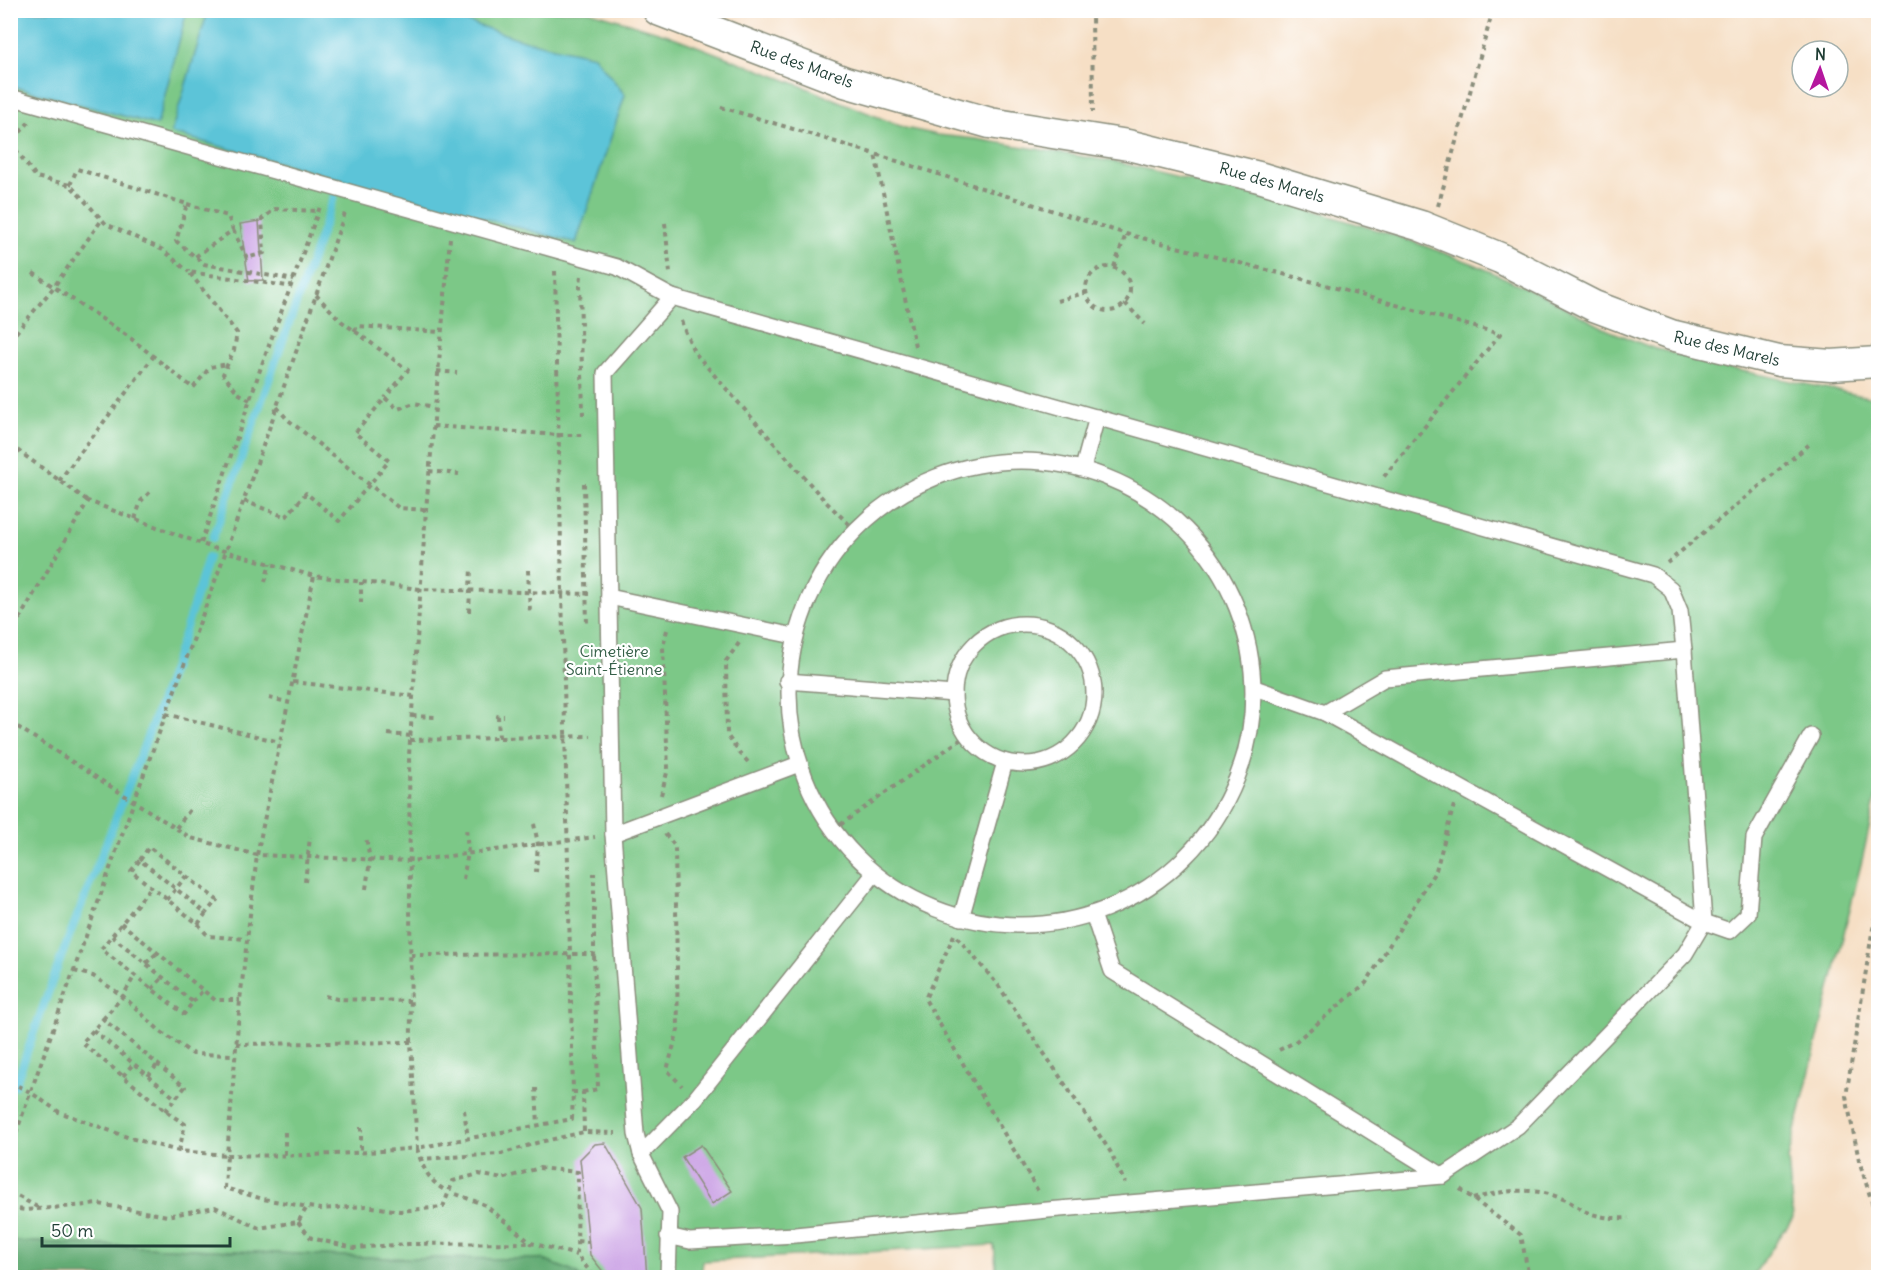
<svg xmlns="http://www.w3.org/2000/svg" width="1889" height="1288" viewBox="0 0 1889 1288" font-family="Delius,sans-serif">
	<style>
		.green { fill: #7bc887; stroke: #4d825e; stroke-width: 1.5 }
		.forest { fill: #64ac74; stroke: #427454; stroke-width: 1.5 }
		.water { fill: #5bc4d8; stroke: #3d8086; stroke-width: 1.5 }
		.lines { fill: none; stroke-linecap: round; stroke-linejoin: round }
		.stream { stroke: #5bc4d8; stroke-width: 8 }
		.building { fill: #cba2e5 }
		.service-casing { stroke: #8a8e7c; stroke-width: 18 }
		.minor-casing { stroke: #8a8e7c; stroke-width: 33 }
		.path { stroke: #8a8e7c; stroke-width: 4; stroke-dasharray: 4.5 4.5; stroke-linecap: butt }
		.service { stroke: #fff; stroke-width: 15 }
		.minor { stroke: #fff; stroke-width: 30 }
		.labels { text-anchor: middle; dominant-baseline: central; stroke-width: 4.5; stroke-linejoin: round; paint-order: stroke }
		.street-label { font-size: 16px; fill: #1f3d34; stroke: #fff }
		.park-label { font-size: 16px; fill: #366049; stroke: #fff }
	</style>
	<rect width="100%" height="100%" fill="#fff"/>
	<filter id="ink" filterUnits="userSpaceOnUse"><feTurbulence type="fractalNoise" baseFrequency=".0167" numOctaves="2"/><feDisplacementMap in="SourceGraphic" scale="12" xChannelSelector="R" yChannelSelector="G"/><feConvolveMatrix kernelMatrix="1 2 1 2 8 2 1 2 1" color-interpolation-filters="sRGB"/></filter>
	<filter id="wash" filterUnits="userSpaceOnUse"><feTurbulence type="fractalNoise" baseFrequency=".008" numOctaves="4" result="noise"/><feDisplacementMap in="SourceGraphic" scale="24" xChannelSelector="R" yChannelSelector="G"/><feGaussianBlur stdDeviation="1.35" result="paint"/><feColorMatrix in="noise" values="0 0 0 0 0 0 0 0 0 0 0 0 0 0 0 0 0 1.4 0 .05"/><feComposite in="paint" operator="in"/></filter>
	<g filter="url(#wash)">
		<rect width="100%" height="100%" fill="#f6dfc5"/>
		<polygon class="green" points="11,11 589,11 668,35 799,85 905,128 938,135 976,139 1121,163 1290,204 1397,236 1474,264 1540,294 1608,330 1650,347 1728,368 1878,399 1878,787 1863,856 1788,1159 1793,1218 1752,1277 1081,1278 1081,1276 997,1278 994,1245 703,1261 701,1277 580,1278 576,1273 541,1259 388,1258 11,1241"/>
		<polygon class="forest" points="11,1241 388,1258 541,1259 576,1273 580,1277 11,1277"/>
		<g class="water">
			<polygon points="10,11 187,11 157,125 11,86"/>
			<polygon points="208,11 434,11 523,40 594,56 625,95 576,243 171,133"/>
		</g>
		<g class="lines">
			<g class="stream">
				<polyline points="213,538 334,197"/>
				<path d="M15,1086C34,1032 53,977 74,924C122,802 172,682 208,557"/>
			</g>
		</g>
		<g id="blocks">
			<g class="building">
				<polygon points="259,221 263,280 249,281 240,224"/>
				<polygon points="605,1143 642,1208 647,1278 608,1278 590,1255 580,1159 595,1144"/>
				<polygon points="701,1145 732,1191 712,1204 682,1157"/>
			</g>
		</g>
	</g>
	<g filter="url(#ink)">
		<use href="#blocks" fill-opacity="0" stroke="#8a8e7c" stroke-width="1.5"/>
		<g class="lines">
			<defs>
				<g id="service">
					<polyline points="10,97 617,267 672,297"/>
					<circle cx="1021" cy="693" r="232"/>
					<polyline points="1083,468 1097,417"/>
					<polyline points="609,597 794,636"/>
					<circle cx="1024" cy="694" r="70"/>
					<polyline points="787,681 954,694"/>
					<polyline points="1255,688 1325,713 1704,922 1730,931 1748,914 1754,838 1811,736"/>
					<polyline points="1325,713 1385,678 1684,650"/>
					<polyline points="613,834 799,764"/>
					<polyline points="1093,914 1112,971 1443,1176"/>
					<polyline points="961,918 1005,762"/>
					<polyline points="641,1154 695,1099 874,874"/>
					<polyline points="668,1236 690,1241 795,1235 1048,1210 1443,1176 1518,1126 1685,954 1704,922 1684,650 1680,611 1671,589 1653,575 672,297 605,373 613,834 636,1134 641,1154 670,1212 668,1278"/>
				</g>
				<polyline id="minor" points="658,10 845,82 990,123 1128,145 1259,177 1421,226 1500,258 1594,306 1671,335 1779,361 1831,365 1878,362"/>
			</defs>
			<use href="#service" class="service-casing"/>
			<use href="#minor" class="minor-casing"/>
			<g class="path">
				<polyline points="1092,10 1093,112"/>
				<polyline points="721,107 875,154"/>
				<polyline points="29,122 11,143 36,177 70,185 106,224 163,250 189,272"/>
				<polyline points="70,185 77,169 187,204 176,241 204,264 294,280"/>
				<polyline points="187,204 228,216 233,230 195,257"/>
				<polyline points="1438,206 1493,10"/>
				<polyline points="665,223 670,273"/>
				<polyline points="233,230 247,258 264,253 262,219 275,209 318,211"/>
				<path d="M450,238L426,510L409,755L411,1042L417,1148C353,1154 291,1157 227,1155L240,1000L257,855L314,576L420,589L589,594"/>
				<polyline points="1114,267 1126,234"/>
				<circle cx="1108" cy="289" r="22"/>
				<polyline points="555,271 573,1092"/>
				<polyline points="33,273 129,337 193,388 210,367 228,364"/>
				<polyline points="581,276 580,284 583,415"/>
				<polyline points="316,295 341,321 408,370 385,398"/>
				<polyline points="1057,301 1087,292"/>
				<polyline points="1125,303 1145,324"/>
				<polyline points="681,321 694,352 825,501 856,531"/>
				<polyline points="354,331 358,326 440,332"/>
				<polyline points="10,340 53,288 101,221"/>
				<polyline points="915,346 875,154 1126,234 1318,283 1500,334 1382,479"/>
				<polyline points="437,371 457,373"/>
				<polyline points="250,400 238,393 223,374 234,350 237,333 189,272 287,286 292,285"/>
				<polyline points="277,407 287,419 399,508 426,510"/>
				<polyline points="10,421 16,415"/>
				<polyline points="433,426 559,435 584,435"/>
				<polyline points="10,445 88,501"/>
				<polyline points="429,471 459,474"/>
				<polyline points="59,481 153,357"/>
				<polyline points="584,483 587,625"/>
				<polyline points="244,501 286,517 306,493 339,521 389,461 355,433 385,398 398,409 414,403 434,407"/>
				<polyline points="135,519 141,501 150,492"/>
				<polyline points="201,543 261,367 321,204"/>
				<polyline points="1667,563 1811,443"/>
				<polyline points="528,570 530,613"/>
				<polyline points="265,582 270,563"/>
				<polyline points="361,603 361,582"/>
				<polyline points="469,612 471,568"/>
				<polyline points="10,635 88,501 210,547 314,576"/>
				<polyline points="739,643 726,661 727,735 738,751 748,762"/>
				<polyline points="293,682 413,696"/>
				<polyline points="269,698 288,702"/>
				<polyline points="166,714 280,742"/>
				<polyline points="412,716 436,717"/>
				<polyline points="10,722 191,838 257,855 411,861 595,837"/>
				<polyline points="388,734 411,736"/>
				<polyline points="499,738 498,716 504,716"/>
				<polyline points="410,740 591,736"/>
				<polyline points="661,795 668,769 663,647 667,630"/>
				<polyline points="534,824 538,844 536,872"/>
				<polyline points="176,828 192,807"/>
				<polyline points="833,830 967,735"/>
				<polyline points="665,834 675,846 678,1030 667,1070 682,1086"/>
				<polyline points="140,860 149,847 217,900 206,913"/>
				<polyline points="463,879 468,853 466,827"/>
				<polyline points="305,882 310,837"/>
				<polyline points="366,889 370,860 366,837"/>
				<polyline points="167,900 186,876"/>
				<polyline points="1878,909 1872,933 1846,1096 1859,1160 1878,1222"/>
				<polyline points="121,923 215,1000 240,1000"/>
				<polyline points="198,924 206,913 140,860 131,871 198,924 208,936 246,939"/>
				<polyline points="954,935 925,999 1038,1191"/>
				<polyline points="112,936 193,1002 184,1014 101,949 151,887"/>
				<polyline points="957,937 998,985 1110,1151 1125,1183"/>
				<polyline points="411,955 594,954 594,873"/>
				<polyline points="146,963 157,953"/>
				<polyline points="74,971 93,976 123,996 161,1032 193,1054 235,1055"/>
				<polyline points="152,989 163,977"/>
				<polyline points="325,996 337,999 410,1001"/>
				<polyline points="193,1002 203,990"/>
				<polyline points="103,1019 123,996 135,975"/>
				<polyline points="93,1030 175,1098"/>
				<polyline points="236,1044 411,1042"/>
				<polyline points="1279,1050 1295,1042 1366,983 1436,870 1454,805"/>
				<polyline points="123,1076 133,1064"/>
				<polyline points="148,1076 158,1064"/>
				<polyline points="10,1082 30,1092 59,1112 130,1138 179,1151 227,1155 225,1188 263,1199 320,1209 366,1206 400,1211 443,1207 453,1181 479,1174 502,1179 539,1168 578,1172 577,1255 595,1278"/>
				<polyline points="536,1088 538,1125"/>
				<polyline points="583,1092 598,1089 594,954"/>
				<polyline points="464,1110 468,1138"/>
				<polyline points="165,1111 185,1087 103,1019 82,1043 171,1115 185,1124 179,1151"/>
				<polyline points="361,1127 361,1153"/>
				<polyline points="285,1132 285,1157"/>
				<polyline points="10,1150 134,801 226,551 346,210"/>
				<polyline points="419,1159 501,1154 536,1143 584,1132 616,1133"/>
				<path d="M443,1189C428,1180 421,1164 417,1148L572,1119L573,1092H583L584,1132"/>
				<polyline points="1460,1189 1521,1235 1529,1278"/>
				<polyline points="10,1192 39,1208"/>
				<polyline points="456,1194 485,1205 531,1243 577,1255"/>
				<path d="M1473,1199C1503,1190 1534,1186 1563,1199C1571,1202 1577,1207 1584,1211C1597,1217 1614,1219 1629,1218"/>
				<polyline points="10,1208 26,1210 99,1204 167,1216 215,1207 259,1228 298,1222 307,1207"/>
				<polyline points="298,1222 311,1238 354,1248 408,1244 531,1243"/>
				<polyline points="577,1241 589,1242"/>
			</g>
			<use href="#service" class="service"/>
			<use href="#minor" class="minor"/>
		</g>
	</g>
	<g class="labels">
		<g class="street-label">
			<text transform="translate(802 64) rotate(20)">Rue des Marels</text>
			<text transform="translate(1272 182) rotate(16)">Rue des Marels</text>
			<text transform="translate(1727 348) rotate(13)">Rue des Marels</text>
		</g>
		<g class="park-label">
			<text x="614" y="651">Cimetière<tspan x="614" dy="18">Saint-Étienne</tspan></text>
		</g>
	</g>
	<rect width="1889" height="1288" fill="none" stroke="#fff" stroke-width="36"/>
	<g transform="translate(1820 69) rotate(2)"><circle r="28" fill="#ffffff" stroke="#a5b1ae" stroke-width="1.5"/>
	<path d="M0-4.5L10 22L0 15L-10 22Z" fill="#b5179e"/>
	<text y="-9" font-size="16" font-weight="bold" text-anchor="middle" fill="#1f3d34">N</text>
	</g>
	<path d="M42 1237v9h188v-9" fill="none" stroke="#1f3d34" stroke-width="3"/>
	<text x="51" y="1237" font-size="18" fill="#1f3d34" stroke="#ffffff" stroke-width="4.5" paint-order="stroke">50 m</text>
</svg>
